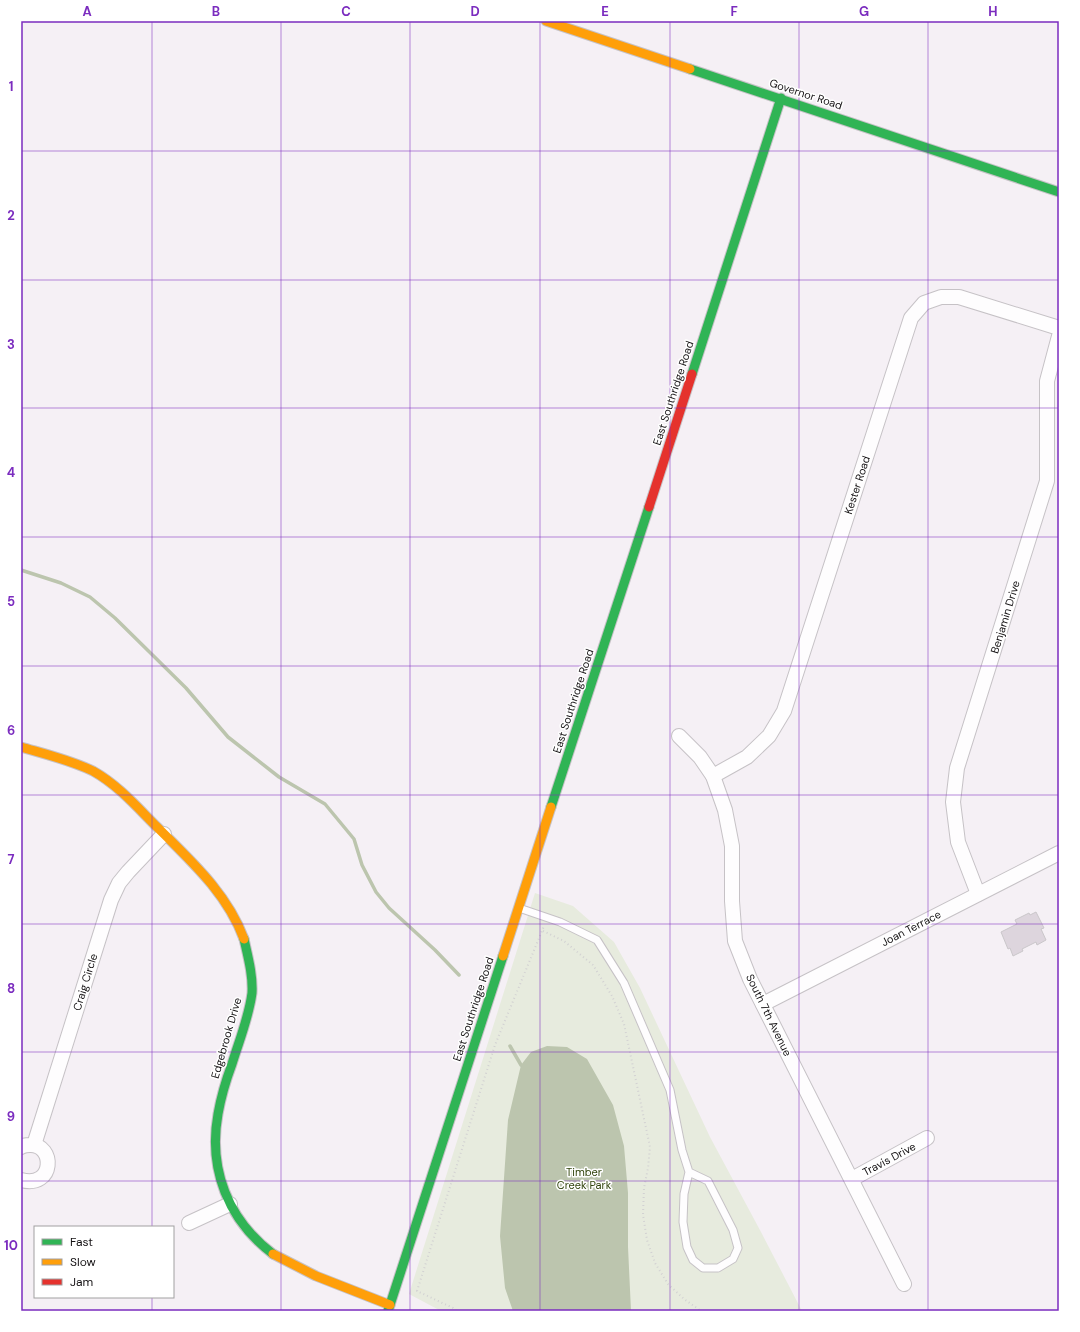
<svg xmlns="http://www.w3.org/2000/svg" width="1080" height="1332" viewBox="0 0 1080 1332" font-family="'DM Sans',sans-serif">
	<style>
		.green { fill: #e7ebde }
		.water { fill: #bcc5ae }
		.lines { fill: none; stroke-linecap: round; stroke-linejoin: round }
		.stream { stroke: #bcc5ae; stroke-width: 3.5 }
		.building { fill: #ddd5dd; stroke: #cac7ca }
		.lane-casing { stroke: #c6c2c6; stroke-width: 9 }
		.street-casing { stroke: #c6c2c6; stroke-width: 16 }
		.fast-casing { stroke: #c6c2c6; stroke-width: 11 }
		.slow-casing { stroke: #c6c2c6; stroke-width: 11 }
		.jam-casing { stroke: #c6c2c6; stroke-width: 11 }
		.path { stroke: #d2d1d2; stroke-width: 2; stroke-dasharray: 1 3; stroke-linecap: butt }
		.lane { stroke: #fefdfe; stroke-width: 7 }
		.street { stroke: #fefdfe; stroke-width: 14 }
		.fast { stroke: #30b455; stroke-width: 9 }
		.slow { stroke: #ff9f0a; stroke-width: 9 }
		.jam { stroke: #e5322d; stroke-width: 9 }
		.grid { fill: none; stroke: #7b2cbf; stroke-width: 1; stroke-opacity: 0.55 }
		.labels { text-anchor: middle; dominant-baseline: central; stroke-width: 3; stroke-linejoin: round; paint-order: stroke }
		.street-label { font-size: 11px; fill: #141113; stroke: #fff }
		.park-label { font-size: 11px; fill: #31440c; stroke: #fff }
		.neatline { fill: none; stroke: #7b2cbf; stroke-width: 1.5 }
		.grid-label { font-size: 13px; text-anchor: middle; font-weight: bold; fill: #7b2cbf }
	</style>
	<rect width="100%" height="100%" fill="#f5f0f5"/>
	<polygon class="green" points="535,893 573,906 614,942 640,988 710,1137 761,1232 802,1311 441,1311 409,1294"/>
	<polygon class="water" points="547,1046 567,1047 587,1059 613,1105 624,1146 628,1193 628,1247 631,1311 513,1311 505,1288 500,1236 508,1120 521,1065 531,1052"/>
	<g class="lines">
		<g class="stream">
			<polyline points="21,570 61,583 90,597 115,618 186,688 228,737 279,777 325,804 354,839 362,865 376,892 389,908 435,950 459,975"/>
			<polyline points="510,1046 521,1065"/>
		</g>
	</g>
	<polygon class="building" points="1036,912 1044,928 1041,929 1046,940 1037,945 1036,942 1022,949 1023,951 1013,956 1010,948 1008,949 1001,932 1017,924 1015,920 1029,913 1030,915"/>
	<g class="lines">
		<defs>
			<polyline id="lane" points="519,908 560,922 597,940 624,983 670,1090 682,1150 689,1172 684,1194 683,1222 687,1247 693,1260 703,1268 718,1268 733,1259 738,1248 733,1230 708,1181 689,1172"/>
			<g id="street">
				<polyline points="679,736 700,757 713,776 725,810 732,846 732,901 735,941 750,979 904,1284"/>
				<polyline points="713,776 747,757 769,736 784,711 911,318 924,303 941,297 959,297 1059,328"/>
				<polyline points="978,894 958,842 953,802 957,768 1047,481 1047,381 1059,336"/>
				<polyline points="763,1004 1059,853"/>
				<polyline points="34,1145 111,900 119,883 128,872 164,834"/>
				<path d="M21,1147C24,1145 26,1145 30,1145C55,1144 55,1189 21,1180"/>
				<polyline points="852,1179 927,1138"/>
				<polyline points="189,1223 230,1204"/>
			</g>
			<g id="fast">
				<polyline points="690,69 1059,192"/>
				<polyline points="692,374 781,98"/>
				<polyline points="551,807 649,507"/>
				<path d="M244,939C248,957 253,975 252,993C249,1017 239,1041 232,1064C226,1080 221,1097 218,1114C208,1169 228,1220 273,1254"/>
				<polyline points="388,1311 503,956"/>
			</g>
			<g id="slow">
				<polyline points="546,21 690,69"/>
				<path d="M21,747C45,754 70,760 93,771C118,785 137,807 157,827C191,861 227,893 244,939"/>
				<polyline points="503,956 551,807"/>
				<polyline points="273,1254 316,1276 390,1305"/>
			</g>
			<polyline id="jam" points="649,507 692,374"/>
		</defs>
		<use href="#lane" class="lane-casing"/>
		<use href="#street" class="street-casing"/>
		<use href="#fast" class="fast-casing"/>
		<use href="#slow" class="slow-casing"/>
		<use href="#jam" class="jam-casing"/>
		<g class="path">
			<polyline points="543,931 564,941 593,965 612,996 624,1024 650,1147 648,1168 644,1188 643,1215 647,1240 655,1263 668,1284 684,1299 701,1311"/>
			<polyline points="456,1311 453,1308 417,1291 495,1045 544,926"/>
		</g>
		<use href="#lane" class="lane"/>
		<use href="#street" class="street"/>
		<use href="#fast" class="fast"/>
		<use href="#slow" class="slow"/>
		<use href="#jam" class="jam"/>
	</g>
	<path class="grid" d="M152,21V1227M281,21V1311M410,21V1311M540,21V1311M670,21V1311M799,21V1311M928,21V1311M21,151H1059M21,280H1059M21,408H1059M21,537H1059M21,666H1059M21,795H1059M21,924H1059M21,1052H1059M21,1181H1059M152,1297V1311"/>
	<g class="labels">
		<g class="street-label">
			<text transform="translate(806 94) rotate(18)">Governor Road</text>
			<text transform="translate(673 393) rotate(-72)">East Southridge Road</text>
			<text transform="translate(857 485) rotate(-72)">Kester Road</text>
			<text transform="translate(1005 617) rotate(-73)">Benjamin Drive</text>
			<text transform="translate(573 701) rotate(-72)">East Southridge Road</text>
			<text transform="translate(911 928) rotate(-27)">Joan Terrace</text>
			<text transform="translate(85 982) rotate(-73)">Craig Circle</text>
			<text transform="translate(473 1009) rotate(-72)">East Southridge Road</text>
			<text transform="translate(769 1015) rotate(64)">South 7th Avenue</text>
			<text transform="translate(226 1038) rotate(-74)">Edgebrook Drive</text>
			<text transform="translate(889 1159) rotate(-28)">Travis Drive</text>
		</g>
		<g class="park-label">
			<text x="584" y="1172">Timber<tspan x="584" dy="13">Creek Park</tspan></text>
		</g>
	</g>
	<rect width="1080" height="1332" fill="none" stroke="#ffffff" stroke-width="44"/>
	<rect x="34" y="1226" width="140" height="72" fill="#ffffff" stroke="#a1a0a1"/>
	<rect x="42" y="1239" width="20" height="6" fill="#30b455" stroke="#a1a0a1"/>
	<text x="70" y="1246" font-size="12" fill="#141113">Fast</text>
	<rect x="42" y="1259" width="20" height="6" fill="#ff9f0a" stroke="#a1a0a1"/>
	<text x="70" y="1266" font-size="12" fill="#141113">Slow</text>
	<rect x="42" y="1279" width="20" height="6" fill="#e5322d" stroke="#a1a0a1"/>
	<text x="70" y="1286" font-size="12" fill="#141113">Jam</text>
	<rect x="22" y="22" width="1036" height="1288" class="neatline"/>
	<g class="grid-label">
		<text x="87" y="16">A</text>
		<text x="216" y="16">B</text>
		<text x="346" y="16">C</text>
		<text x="475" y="16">D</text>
		<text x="605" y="16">E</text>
		<text x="734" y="16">F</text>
		<text x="864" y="16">G</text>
		<text x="993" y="16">H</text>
		<text x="11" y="91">1</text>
		<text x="11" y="220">2</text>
		<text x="11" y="349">3</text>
		<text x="11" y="477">4</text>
		<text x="11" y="606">5</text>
		<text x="11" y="735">6</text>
		<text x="11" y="864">7</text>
		<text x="11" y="993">8</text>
		<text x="11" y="1121">9</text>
		<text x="11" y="1250">10</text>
	</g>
</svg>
